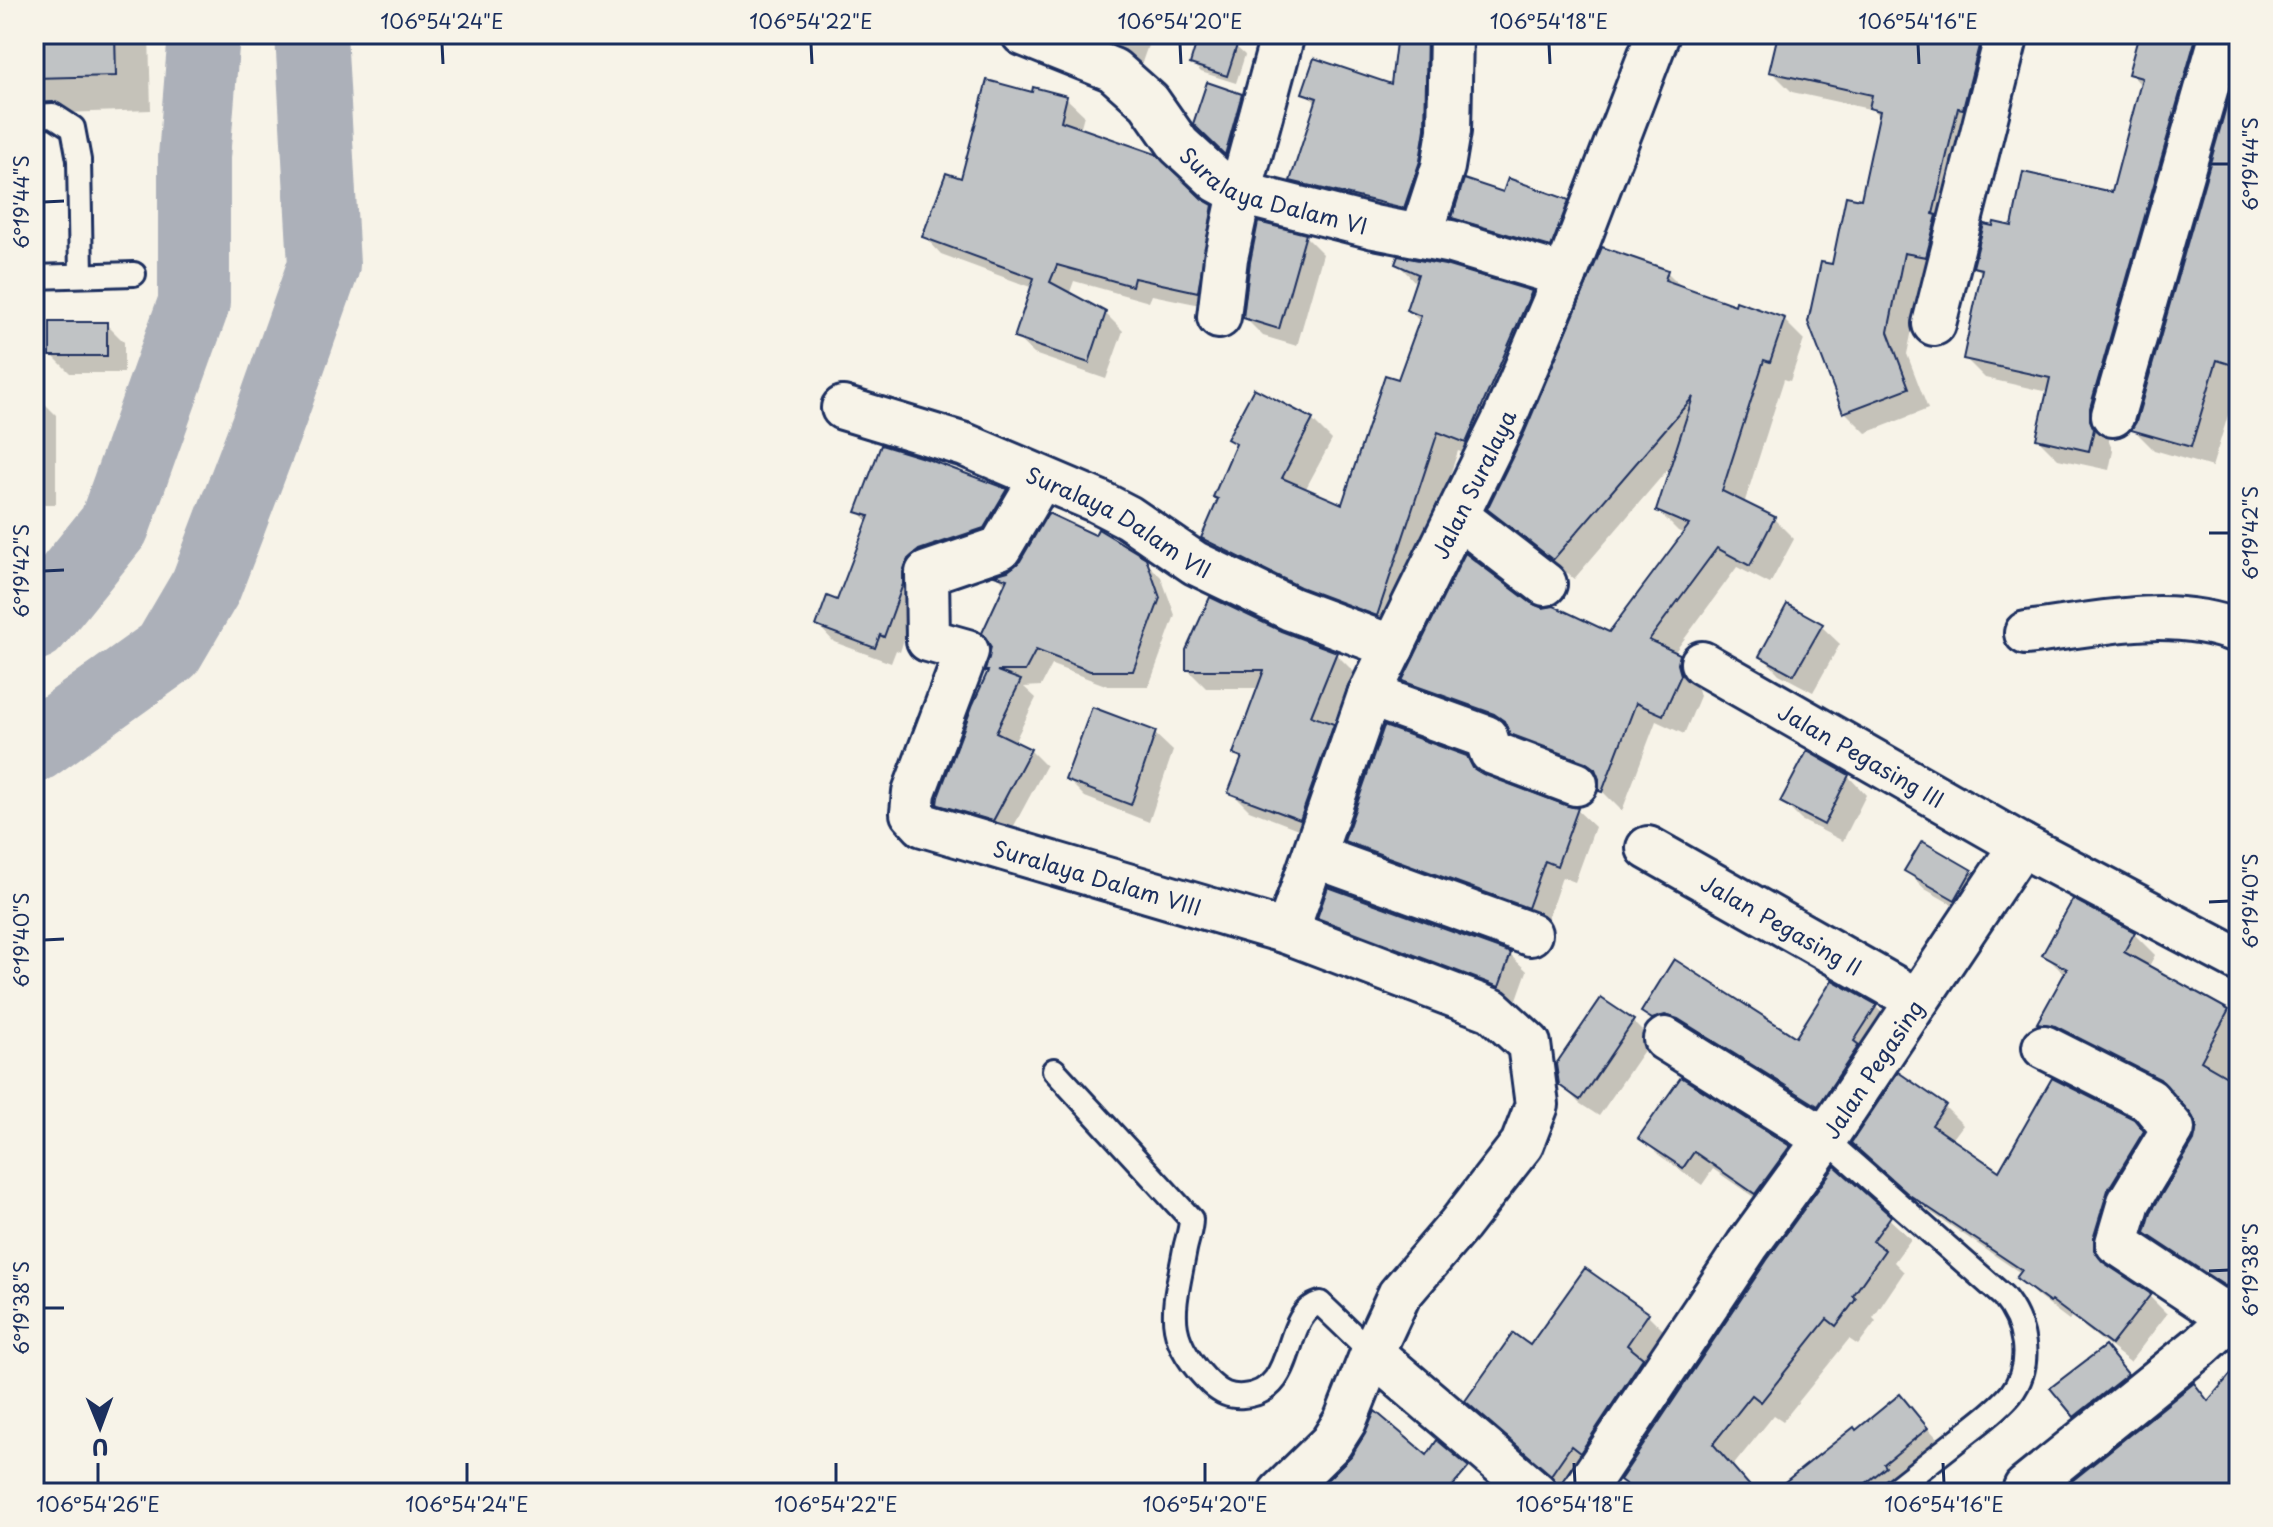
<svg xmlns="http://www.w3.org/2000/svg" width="2273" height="1527" viewBox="0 0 2273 1527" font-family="'Playpen Sans',sans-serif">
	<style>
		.shadow { fill: #0003 }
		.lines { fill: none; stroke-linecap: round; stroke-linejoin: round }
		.river { stroke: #acb0b9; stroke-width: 72 }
		.building { fill: #c0c3c5; stroke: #1b2f5e; stroke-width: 2 }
		.service-casing { stroke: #1b2f5e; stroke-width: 28 }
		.minor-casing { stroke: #1b2f5e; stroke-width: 48 }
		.service { stroke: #f7f3e8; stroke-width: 22 }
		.minor { stroke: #f7f3e8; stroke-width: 42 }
		.ticks { fill: none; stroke: #1b2f5e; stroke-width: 3 }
		.labels { text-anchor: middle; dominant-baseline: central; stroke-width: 6; stroke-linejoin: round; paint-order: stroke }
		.street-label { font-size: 22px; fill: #1b2f5e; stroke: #f7f3e8 }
		.neatline { fill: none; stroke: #1b2f5e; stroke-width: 3 }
		.ticks-label { font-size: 20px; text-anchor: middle; fill: #1b2f5e }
	</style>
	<rect width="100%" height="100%" fill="#f7f3e8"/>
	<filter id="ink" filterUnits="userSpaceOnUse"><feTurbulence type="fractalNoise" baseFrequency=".0125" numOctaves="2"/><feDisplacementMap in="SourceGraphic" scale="16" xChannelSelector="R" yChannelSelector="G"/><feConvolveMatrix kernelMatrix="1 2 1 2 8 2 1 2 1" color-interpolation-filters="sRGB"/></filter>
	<g filter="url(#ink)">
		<g class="shadow">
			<polygon points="34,34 149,34 151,110 34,114"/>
			<polygon points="1059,34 1152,34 1141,65"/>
			<polygon points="1399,34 1455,34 1422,226 1310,199 1292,180 1317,104 1305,92 1393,86"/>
			<polygon points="1780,34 2016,34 1946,276 1924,272 1907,354 1928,409 1866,433 1845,412 1810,321 1862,202 1881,117 1874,110 1792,92 1771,71"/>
			<polygon points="2141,34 2229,34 2109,430 2109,442 2113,451 2109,470 2058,459 2038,439 2048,392 1985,378 1965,358 1983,274 1975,266 2013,228 2114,194 2142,86 2131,74"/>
			<polygon points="1236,47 1245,55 1236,83 1201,72 1192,63"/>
			<polygon points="2239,69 2239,380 2212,467 2154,450 2134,430 2138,422"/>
			<polygon points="1033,95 1066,98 1084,115 1080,130 1212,207 1229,225 1215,308 1152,295 1149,302 1074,281 1069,295 1105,313 1123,331 1106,379 1034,354 1016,337 1033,288 941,254 924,236 962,181"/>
			<polygon points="1241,95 1259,114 1244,171 1196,123"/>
			<polygon points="1504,195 1568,201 1586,220 1569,264 1472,235 1454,217"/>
			<polygon points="1305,236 1323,254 1297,346 1263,336 1245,318"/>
			<polygon points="1398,264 1445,267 1531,293 1551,313 1486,461 1458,451 1397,634 1224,558 1204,538 1220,501 1215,496 1237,446 1229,439 1312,420 1332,440 1305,490 1343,507 1399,382 1421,322 1408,310 1417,284"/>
			<polygon points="1667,272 1684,289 1736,307 1784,320 1804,340 1790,381 1784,379 1744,504 1774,519 1794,539 1770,584 1737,567 1674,653 1699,676 1697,685 1700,696 1684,734 1656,721 1622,811 1601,790 1601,779 1532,753 1512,732 1425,701 1405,681 1530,605 1610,634 1685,534 1678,531 1658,511 1674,462 1574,579 1510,529 1490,509"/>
			<polygon points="106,324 124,342 124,373 70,373 52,355"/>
			<polygon points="34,393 56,415 56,504 34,504"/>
			<polygon points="1006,491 1022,507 924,575 900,652 896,650 891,663 834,642 818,625 839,603 869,522 858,511"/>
			<polygon points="1144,560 1161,577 1175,615 1149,686 1108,686 1052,665 1041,686 1024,687 1036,698 1014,743 1030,750 1046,766 1009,835 955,819 939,803 990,673 987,671 1006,585 998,576"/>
			<polygon points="1821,626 1840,644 1813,692 1779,674 1761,655"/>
			<polygon points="1280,632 1336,654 1354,672 1332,726 1351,744 1319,837 1249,810 1231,792 1242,761 1235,753 1260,688 1206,688 1188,670"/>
			<polygon points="1154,733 1173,751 1149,822 1085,797 1067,779"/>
			<polygon points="1466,757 1484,776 1577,810 1595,827 1575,882 1562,877 1546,924 1364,858 1346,841"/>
			<polygon points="1848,776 1866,795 1843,841 1801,820 1783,802"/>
			<polygon points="1906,871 1971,871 1989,890 1974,917 1925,889"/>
			<polygon points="2073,902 2134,934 2155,955 2148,968 2239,1018 2239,1300 2168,1253 2147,1232 2196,1141 2199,1126 2193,1113 2179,1097 2078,1046 2061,1043 2040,1022 2066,976 2045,955"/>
			<polygon points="1320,917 1510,955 1527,971 1516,1002 1337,934"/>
			<polygon points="1675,961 1797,1040 1875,1006 1894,1024 1837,1123 1661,1030 1643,1012"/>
			<polygon points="1602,1001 1633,1022 1651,1040 1599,1116 1579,1103 1561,1084"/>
			<polygon points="1681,1080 1789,1147 1807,1165 1774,1211 1713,1169 1702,1185 1659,1155 1641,1137"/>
			<polygon points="1945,1107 1963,1125 1951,1141 2000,1174 2133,1121 2152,1140 2111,1255 2112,1271 2149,1296 2167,1314 2130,1362 2071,1317 2069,1320 2037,1296 2019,1278 2022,1274 1929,1211 1872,1161"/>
			<polygon points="1835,1169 1911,1239 1894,1262 1904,1272 1873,1318 1876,1321 1858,1345 1849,1339 1783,1421 1774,1415 1732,1467 1756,1493 1635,1493 1622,1480"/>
			<polygon points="1585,1270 1648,1315 1666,1333 1570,1491 1486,1419 1530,1348"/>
			<polygon points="2105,1348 2144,1393 2094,1434 2053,1388"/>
			<polygon points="1900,1397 1948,1450 1901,1493 1775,1493"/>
			<polygon points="1374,1418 1463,1493 1317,1493 1353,1457"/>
		</g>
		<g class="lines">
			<g class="river">
				<polyline points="34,625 114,526 194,303 194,157 204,34"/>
				<polyline points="34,747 168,651 206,586 271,415 324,265 311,34"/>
			</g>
		</g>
		<g class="building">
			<polygon points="34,34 115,34 116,76 34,78"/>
			<polygon points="1199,34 1237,45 1227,76 1190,64"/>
			<polygon points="1397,34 1427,34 1425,129 1420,161 1404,208 1290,181 1317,98 1302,93 1314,58 1391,84"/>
			<polygon points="1778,34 1982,34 1963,109 1958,108 1933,214 1937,215 1926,257 1904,253 1888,332 1909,388 1843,413 1808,322 1821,262 1832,264 1846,196 1861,199 1880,111 1869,108 1872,95 1769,72"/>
			<polygon points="2139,34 2197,34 2090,408 2090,420 2094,429 2089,451 2036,439 2050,378 1963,359 1982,269 1973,267 1984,224 1993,226 1994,222 2012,226 2023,172 2112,192 2142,78 2128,74"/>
			<polygon points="2239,62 2239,367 2217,360 2191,447 2131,430 2136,422"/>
			<polygon points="987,80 1032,92 1033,87 1067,96 1061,121 1156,154 1202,199 1213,205 1198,292 1134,278 1132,286 1057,265 1050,282 1106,312 1089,363 1014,338 1034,278 922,237 946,173 961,178"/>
			<polygon points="1207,82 1242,94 1225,155 1193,124"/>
			<polygon points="1508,178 1569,200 1551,247 1452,218 1464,179 1503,192"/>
			<polygon points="1258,222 1306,234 1279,329 1243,318 1250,262"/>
			<polygon points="1602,247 1668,270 1665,280 1735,305 1736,301 1785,318 1770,362 1764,360 1722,491 1775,517 1750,566 1717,548 1649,640 1680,654 1678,664 1681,675 1663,715 1636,703 1602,792 1599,791 1599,779 1595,769 1585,762 1510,734 1504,721 1494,714 1402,681 1465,553 1531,603 1543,608 1554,606 1609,632 1689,525 1656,511 1693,397 1553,560 1487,509 1525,431"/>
			<polygon points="1398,256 1445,265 1532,291 1466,443 1438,432 1377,616 1300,587 1201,538 1218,499 1213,497 1236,444 1227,439 1254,388 1313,419 1282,478 1342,504 1385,375 1398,379 1421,316 1406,310 1418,274 1395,264"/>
			<rect x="50" y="322" width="57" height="34"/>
			<polygon points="881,445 927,459 1007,489 984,528 919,550 908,559 903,572 903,584 884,637 880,635 875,648 816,626 827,596 837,600 869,516 856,512"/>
			<polygon points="1048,513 1095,535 1098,529 1146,558 1160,598 1133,671 1090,671 1036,650 1025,671 997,671 1021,680 996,732 1031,749 993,821 939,805 937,804 938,797 973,704 988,671 985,671 991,647 982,633 1007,579 994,575 1008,571 1020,561"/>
			<polygon points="1210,597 1281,631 1337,652 1311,716 1334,724 1300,820 1228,793 1242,757 1233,754 1264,670 1186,670 1186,650"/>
			<polygon points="1787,604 1823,624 1794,675 1759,656"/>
			<polygon points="1092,707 1156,731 1131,805 1065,780"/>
			<polygon points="1384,726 1467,756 1473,768 1483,774 1568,806 1578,808 1557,866 1545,861 1528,908 1344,841"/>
			<polygon points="1807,751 1849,775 1824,825 1780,802"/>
			<polygon points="1922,841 1972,870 1955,900 1904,871"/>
			<polygon points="1328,887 1511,953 1499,987 1317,918"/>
			<polygon points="2073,899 2135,932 2124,952 2229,1010 2201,1061 2239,1083 2239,1281 2225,1286 2145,1233 2151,1212 2194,1141 2197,1126 2191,1114 2160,1079 2055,1026 2037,1023 2067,969 2042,955"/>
			<polygon points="1674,959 1796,1037 1832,980 1877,1005 1854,1041 1859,1045 1818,1106 1678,1019 1665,1015 1652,1019 1641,1012"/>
			<polygon points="1601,998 1634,1020 1580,1100 1559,1085 1556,1064"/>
			<polygon points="1898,1072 1946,1105 1932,1125 1999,1171 2052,1078 2134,1119 2144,1131 2108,1190 2094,1236 2094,1250 2103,1262 2151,1294 2111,1345 2052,1301 2050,1303 2016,1278 2022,1270 1908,1194 1851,1143"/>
			<polygon points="1681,1077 1790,1146 1755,1194 1694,1152 1683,1168 1638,1138"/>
			<polygon points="1835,1166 1891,1216 1873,1241 1885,1250 1853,1296 1856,1299 1836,1326 1827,1319 1761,1402 1752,1395 1713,1444 1756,1493 1638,1493 1620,1480 1767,1260"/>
			<polygon points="1585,1268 1649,1313 1627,1345 1643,1358 1580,1453 1571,1446 1551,1475 1465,1401 1513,1333 1530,1345"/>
			<polygon points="2105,1346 2128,1374 2074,1417 2050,1388"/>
			<polygon points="2239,1364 2239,1493 2057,1493 2194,1383 2208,1401"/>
			<polygon points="1900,1394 1928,1428 1884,1464 1886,1467 1854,1493 1771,1493 1854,1427 1856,1430"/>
			<polygon points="1375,1411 1427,1455 1437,1440 1469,1467 1447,1493 1314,1493 1351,1456 1365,1434"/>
		</g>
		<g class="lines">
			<defs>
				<g id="service">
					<polyline points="34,116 53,115 73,128 79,160 81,275"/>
					<polyline points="34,277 134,274"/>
					<path d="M1054,1070L1191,1219C1191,1230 1187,1239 1185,1249C1174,1310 1161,1336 1211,1384C1221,1393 1229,1397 1243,1396C1300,1392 1280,1314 1320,1303L1372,1353"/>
					<path d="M1825,1139L2003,1296C2025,1322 2034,1364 2011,1394C1997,1411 1976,1425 1959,1439C1936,1457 1913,1475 1890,1493"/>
				</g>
				<g id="minor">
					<path id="s1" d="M1023,34L1113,70L1149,102L1179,145L1218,181L1240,193L1374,227L1451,242L1565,276"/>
					<polyline points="1421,235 1443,167 1449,131 1451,34"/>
					<polyline points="1219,317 1226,258 1240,193 1283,34"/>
					<polyline points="1934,324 2007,34"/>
					<path id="s2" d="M843,408L965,445L1097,501L1128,517L1195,563L1291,609L1393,647"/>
					<polyline points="2113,415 2222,34"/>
					<path id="s3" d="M1041,478L1000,548L927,573L928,640L967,651L914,792L912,813L923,825L1287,932L1492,1010L1529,1044L1537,1105L1522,1144L1459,1225L1399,1295L1372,1353L1345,1421L1331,1443L1280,1493"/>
					<polyline points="1457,516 1545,584"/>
					<path d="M2026,633C2097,624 2171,605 2239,632"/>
					<path id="s4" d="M1702,663L2021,845L2239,960"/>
					<polyline points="1369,695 1486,737 1491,752 1576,784"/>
					<path id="s5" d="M1648,848L1917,1000"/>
					<polyline points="1314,856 1530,934"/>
					<path id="s6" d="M1287,932L1369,695L1503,422L1565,276L1658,34"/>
					<polyline points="1665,1039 1825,1139"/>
					<polyline points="2044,1047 2149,1100 2173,1129 2129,1202 2117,1243 2239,1324"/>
					<polyline points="1372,1353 1536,1493"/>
					<polyline points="2025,1488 2202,1345 2231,1318 2239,1305"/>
					<path id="s7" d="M1582,1493L1747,1246L1825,1139L2021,845"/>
				</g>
			</defs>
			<use href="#service" class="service-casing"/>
			<use href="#minor" class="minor-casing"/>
			<use href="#service" class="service"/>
			<use href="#minor" class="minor"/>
		</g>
	</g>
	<path class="ticks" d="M442,44L443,64M811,44L812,64M1180,44L1181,64M1549,44L1550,64M1918,44L1919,64M2209,164H2229M44,202L64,201M2209,533H2229M44,571L64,570M2209,902L2229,901M44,940L64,939M2209,1271L2229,1270M44,1308H64M98,1463V1483M467,1463V1483M836,1463V1483M1205,1463V1483M1574,1463L1575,1483M1943,1463L1944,1483"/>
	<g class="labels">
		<g class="street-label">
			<text stroke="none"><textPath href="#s1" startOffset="306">Suralaya Dalam VI</textPath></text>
			<text stroke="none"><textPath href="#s6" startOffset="486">Jalan Suralaya</textPath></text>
			<text stroke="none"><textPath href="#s2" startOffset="300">Suralaya Dalam VII</textPath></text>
			<text stroke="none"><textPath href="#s4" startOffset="184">Jalan Pegasing III</textPath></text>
			<text stroke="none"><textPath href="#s3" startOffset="636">Suralaya Dalam VIII</textPath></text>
			<text stroke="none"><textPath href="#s5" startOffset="154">Jalan Pegasing II</textPath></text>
			<text stroke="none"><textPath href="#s7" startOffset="514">Jalan Pegasing</textPath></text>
		</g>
	</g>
	<rect width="2273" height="1527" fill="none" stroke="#f7f3e8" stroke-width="88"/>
	<g transform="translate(100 1427) rotate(179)" stroke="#f7f3e8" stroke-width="6" paint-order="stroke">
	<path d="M0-6L14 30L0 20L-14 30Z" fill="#1b2f5e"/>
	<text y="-12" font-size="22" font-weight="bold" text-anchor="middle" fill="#1b2f5e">U</text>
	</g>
	<rect x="44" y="44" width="2185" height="1439" class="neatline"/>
	<g class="ticks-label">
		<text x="442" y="29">106°54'24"E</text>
		<text x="811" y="29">106°54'22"E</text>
		<text x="1180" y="29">106°54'20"E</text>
		<text x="1549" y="29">106°54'18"E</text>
		<text x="1918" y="29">106°54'16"E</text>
		<text transform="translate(2251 164) rotate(-90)" y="7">6°19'44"S</text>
		<text transform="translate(22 202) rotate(-90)" y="7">6°19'44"S</text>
		<text transform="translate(2251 533) rotate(-90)" y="7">6°19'42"S</text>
		<text transform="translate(22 571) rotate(-90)" y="7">6°19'42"S</text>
		<text transform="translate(2251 901) rotate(-90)" y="7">6°19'40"S</text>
		<text transform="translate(22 940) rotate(-90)" y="7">6°19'40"S</text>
		<text transform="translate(2251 1270) rotate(-90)" y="7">6°19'38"S</text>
		<text transform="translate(22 1308) rotate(-90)" y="7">6°19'38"S</text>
		<text x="98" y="1512">106°54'26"E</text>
		<text x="467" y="1512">106°54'24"E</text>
		<text x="836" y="1512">106°54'22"E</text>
		<text x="1205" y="1512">106°54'20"E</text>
		<text x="1575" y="1512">106°54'18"E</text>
		<text x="1944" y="1512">106°54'16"E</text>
	</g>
</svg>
